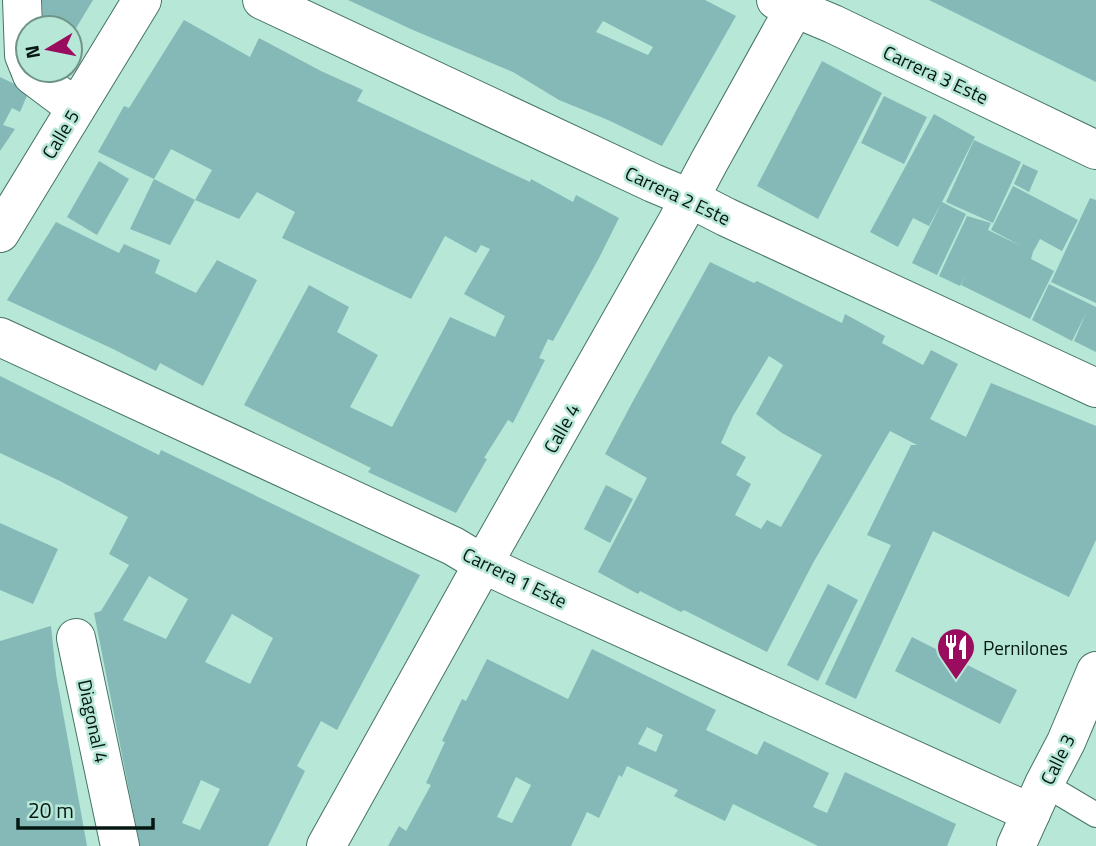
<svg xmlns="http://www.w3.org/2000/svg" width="1096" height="846" viewBox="0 0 1096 846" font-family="'Titillium Web',sans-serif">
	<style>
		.building { fill: #85b9b7; fill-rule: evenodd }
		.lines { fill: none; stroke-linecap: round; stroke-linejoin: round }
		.service-casing { stroke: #467365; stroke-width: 26 }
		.minor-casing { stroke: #467365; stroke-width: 40 }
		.secondary-casing { stroke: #467365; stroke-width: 40 }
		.service { stroke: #fff; stroke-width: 24 }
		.minor { stroke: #fff; stroke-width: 38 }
		.secondary { stroke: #fff; stroke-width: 38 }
		.labels { text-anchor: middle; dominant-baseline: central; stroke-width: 5; stroke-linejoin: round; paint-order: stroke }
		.street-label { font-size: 19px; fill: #051712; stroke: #b7e7d7 }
		.poi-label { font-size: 19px; fill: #051712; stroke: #b7e7d7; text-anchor: start }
	</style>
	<rect width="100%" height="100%" fill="#b7e7d7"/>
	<g class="building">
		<polygon points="42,0 93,0 70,38 70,28 43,28"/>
		<path d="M348,0H705L736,16L662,146L608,120L559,100L513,72L413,30ZM603,21L653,47L648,55L596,32Z"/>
		<polygon points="929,0 1096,0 1096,82"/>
		<polygon points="184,20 250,57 259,38 321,71 363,90 357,101 530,182 531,179 573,202 576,195 619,218 599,258 553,341 548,339 539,358 545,360 513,423 508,420 484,458 487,459 456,513 368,472 371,468 244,405 309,285 349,307 337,332 378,355 350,407 392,427 450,317 495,337 505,316 464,294 490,249 481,245 476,253 445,236 411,299 282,238 295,212 257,192 239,219 195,200 212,170 171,149 154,179 98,152 124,106 129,108"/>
		<polygon points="822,61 882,93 818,219 757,186"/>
		<polygon points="0,77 29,91 20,112 12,108 3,125 15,129 0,151"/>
		<polygon points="884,96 927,117 904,164 861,143"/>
		<polygon points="934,114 975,137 942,202 966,214 937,275 912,263 941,204 929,226 913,218 898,247 870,232"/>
		<polygon points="974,140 1021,162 993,223 946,202"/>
		<polygon points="99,161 129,179 97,235 67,217"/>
		<polygon points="1023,164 1038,171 1029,192 1014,184"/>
		<polygon points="154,179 195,200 170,245 130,229"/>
		<polygon points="1013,186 1078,220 1062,251 1040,239 1033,252 1031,259 1054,271 1030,319 961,285 967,272 960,286 939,276 967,216 991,223 988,230 1023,247 991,230 994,224 997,225 994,224"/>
		<polygon points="1090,198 1096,200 1096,303 1051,282"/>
		<polygon points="56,222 119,253 124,244 160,260 155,273 196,293 217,260 257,280 203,386 160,363 156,371 113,349 7,300"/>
		<path d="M710,262L754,283L757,281L842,323L845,314L885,336L882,343L923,365L931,350L958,364L930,419L966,437L991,383L1096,426V540L1069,597L933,531L856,699L825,684L891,545L867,535L911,445H917L890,431L813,563L767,652L684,610L681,612L640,591L638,594L598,572L647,478L605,454L633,401ZM769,356L783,365L756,414L782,433L822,455L781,527L767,520L761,529L735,515L751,484L736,475L746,457L721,443L733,416Z"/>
		<polygon points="1049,284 1096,307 1096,352 1074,341 1086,313 1072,341 1032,320"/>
		<path d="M0,376L159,455L161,450L420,575L337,730L321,721L297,766L305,771L268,846H140L94,613L101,611L129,565L109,554L128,517L60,481L0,453ZM149,576L188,599L166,639L123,620ZM232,614L273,638L250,684L205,662ZM201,780L220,789L200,830L182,823Z"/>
		<polygon points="606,485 633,499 610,543 584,529"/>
		<polygon points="0,523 58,549 33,604 0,590"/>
		<polygon points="828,584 858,600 818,681 787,665"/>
		<polygon points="51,626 56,674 87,846 0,846 0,641"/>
		<polygon points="912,637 1017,690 1000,724 895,671"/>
		<path d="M592,649L716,710L706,730L757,755L764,741L829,773L813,807L827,813L845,772L956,824L947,846H818L733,804L725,821L674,796L678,790L627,766L622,777L619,775L599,818L587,812L571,846H388L399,826L406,831L431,785L426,783L445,742L442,741L462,699L466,701L487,659L568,699ZM647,727L663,735L656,752L638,744ZM516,777L531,785L512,823L497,817Z"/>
	</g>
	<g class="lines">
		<defs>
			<polyline id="service" points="1044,784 1096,815"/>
			<g id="minor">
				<polyline points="22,0 24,55 28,65"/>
				<polyline points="262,0 653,183 689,198 726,217 1096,388"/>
				<polyline points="776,0 833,24 1096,150"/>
				<polyline points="30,70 32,75 76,108"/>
				<polyline points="0,233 142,0"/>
				<polyline points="0,337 453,546 483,564 519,581 1031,813"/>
				<polyline points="76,638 120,846"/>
				<polyline points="326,846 483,564 678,220 709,162 794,9"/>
			</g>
			<polyline id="secondary" points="1016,846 1044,784 1066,742 1096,671"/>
		</defs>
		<use href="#service" class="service-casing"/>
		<use href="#minor" class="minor-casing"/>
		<use href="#secondary" class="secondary-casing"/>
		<use href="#service" class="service"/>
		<use href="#minor" class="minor"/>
		<use href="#secondary" class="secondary"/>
	</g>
	<defs>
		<symbol id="restaurant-pin" viewBox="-11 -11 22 30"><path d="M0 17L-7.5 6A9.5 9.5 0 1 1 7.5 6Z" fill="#990c5e" stroke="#b7e7d7"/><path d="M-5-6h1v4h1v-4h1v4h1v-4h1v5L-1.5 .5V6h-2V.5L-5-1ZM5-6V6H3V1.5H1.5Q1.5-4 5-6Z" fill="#fff"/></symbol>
	</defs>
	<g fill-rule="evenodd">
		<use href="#restaurant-pin" x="934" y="625" width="44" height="60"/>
	</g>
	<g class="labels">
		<g class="street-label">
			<text transform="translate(936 74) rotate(25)">Carrera 3 Este</text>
			<text transform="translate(60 134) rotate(-59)">Calle 5</text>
			<text transform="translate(678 195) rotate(25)">Carrera 2 Este</text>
			<text transform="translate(561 428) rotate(-61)">Calle 4</text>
			<text transform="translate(515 577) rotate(26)">Carrera 1 Este</text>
			<text transform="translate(94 721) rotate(78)">Diagonal 4</text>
			<text transform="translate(1057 759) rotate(-64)">Calle 3</text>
		</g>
		<g class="poi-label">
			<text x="983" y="647">Pernilones</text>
		</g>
	</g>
	<g transform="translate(49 49) rotate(260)"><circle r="33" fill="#b7e7d7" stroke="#709488" stroke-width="2"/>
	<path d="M0-5L12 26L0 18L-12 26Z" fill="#990c5e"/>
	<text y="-10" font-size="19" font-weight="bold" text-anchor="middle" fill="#051712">N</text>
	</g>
	<path d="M18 818v10h135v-10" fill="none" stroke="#051712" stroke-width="3.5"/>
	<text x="28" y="818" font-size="21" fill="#051712" stroke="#b7e7d7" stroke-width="5" paint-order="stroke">20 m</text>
</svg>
